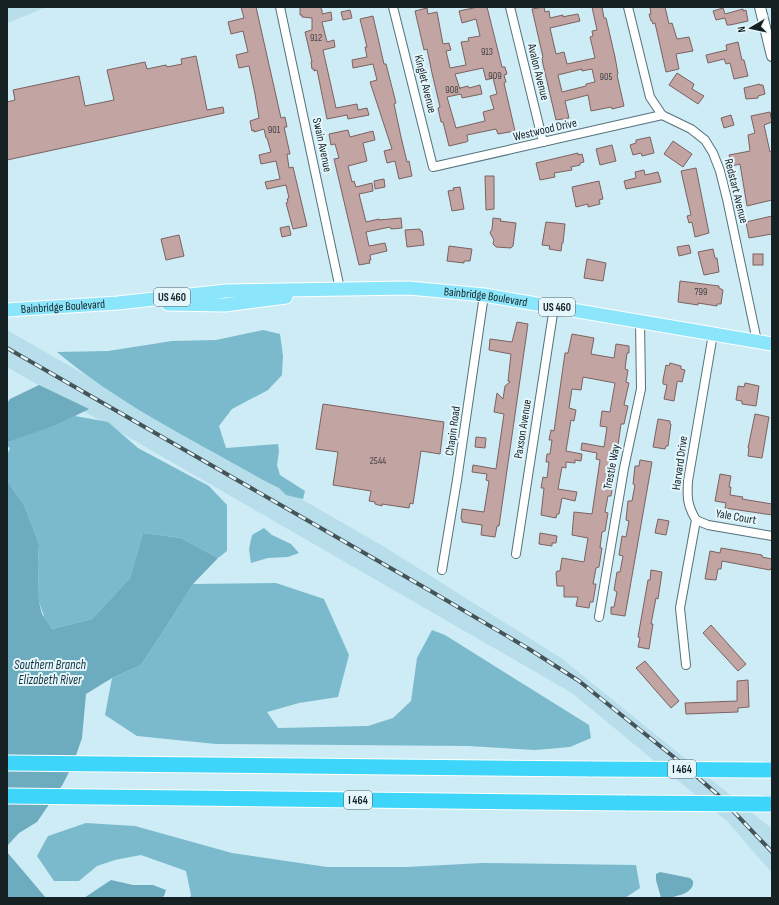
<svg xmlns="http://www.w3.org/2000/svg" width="779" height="905" viewBox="0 0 779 905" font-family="'Sofia Sans Condensed',sans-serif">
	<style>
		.built { fill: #b7deea }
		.forest { fill: #7bbacc }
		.water { fill: #6dabbe }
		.building { fill: #c2a4a2; stroke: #7c6260; fill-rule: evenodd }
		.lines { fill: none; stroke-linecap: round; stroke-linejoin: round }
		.minor-casing { stroke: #557179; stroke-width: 10 }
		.tertiary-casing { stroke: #557179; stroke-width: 12 }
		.primary-casing { stroke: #fff; stroke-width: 15 }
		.motorway-casing { stroke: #fff; stroke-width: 17 }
		.minor { stroke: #fff; stroke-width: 8 }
		.tertiary { stroke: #fff; stroke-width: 10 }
		.primary { stroke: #8be6fc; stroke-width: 13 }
		.motorway { stroke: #3ed5fa; stroke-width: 15 }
		.rail-casing { stroke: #445458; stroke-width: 4 }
		.rail { stroke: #e5f7fd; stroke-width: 2.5; stroke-dasharray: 8; stroke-linecap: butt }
		.motorway-bridge-casing { stroke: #fff; stroke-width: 17; stroke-linecap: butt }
		.motorway-bridge { stroke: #3ed5fa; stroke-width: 15 }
		.labels { text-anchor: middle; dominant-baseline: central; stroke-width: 4; stroke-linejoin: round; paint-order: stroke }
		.number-label { font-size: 10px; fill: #414244 }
		.shield { fill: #e5f7fd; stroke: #546165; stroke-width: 1 }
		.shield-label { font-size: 11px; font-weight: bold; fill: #162124 }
		.street-label { font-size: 12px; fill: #162124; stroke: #e5f7fd }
		.water-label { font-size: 13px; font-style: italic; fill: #12313a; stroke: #e5f7fd }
	</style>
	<rect width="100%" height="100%" fill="#cdecf6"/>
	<g class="built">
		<polygon points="7,7 47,7 7,23"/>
		<polygon points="7,330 383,546 561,658 770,827 772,829 772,873 727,821 572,693 7,367"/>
	</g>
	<g class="forest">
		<path d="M263,330L280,334L283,356L282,375L268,390L232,409L219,426L226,448L278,444L279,451L277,465L280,475L305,491L303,499L286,495L279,488L263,480C193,440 119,404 57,352L108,351L172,341L216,340Z"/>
		<polygon points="75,416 108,422 138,448 209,486 227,505 227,551 218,558 181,538 143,533 130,578 92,619 52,629 45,619 39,602 38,563 39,544 24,505 9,484 7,475 7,455 10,448 7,446 7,441 57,425"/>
		<polygon points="264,528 272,535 291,544 299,553 288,557 268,558 251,563 249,549 252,535"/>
		<polygon points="276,583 324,599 349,655 338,697 299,703 267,712 278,728 368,726 393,718 411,701 417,658 432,630 445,635 589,725 591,738 570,747 535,750 468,746 216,744 137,736 105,715 112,678 141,665 175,613 193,584"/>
		<polygon points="86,823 135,826 232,853 327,867 407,867 482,863 636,865 640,888 625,898 190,898 191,895 186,871 141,855 115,860 97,866 79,881 54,881 37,856 48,836"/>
	</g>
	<g class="water">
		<polygon points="39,385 89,409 57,425 7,442 7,403 10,399"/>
		<polygon points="7,475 9,484 24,505 39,544 38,563 39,602 42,614 52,629 92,619 130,578 143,533 181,538 218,558 193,584 175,613 141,665 112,678 86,694 82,738 73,764 63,784 37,822 19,833 7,846"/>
		<polygon points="7,852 46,898 7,898"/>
		<path d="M660,872L690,878L693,881C695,895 670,898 661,898L656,880V874Z"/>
		<polygon points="111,880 133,885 153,885 166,890 164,896 161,898 84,898"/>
	</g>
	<g class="building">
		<polygon points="241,7 256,7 281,118 285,117 287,127 284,127 290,154 287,154 289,168 293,167 307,226 293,229 286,203 288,202 287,199 289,198 286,185 267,189 265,182 280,179 276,161 261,164 259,155 271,152 267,138 266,138 264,129 254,132 254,130 252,131 250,121 259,118 255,94 249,66 239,68 236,55 248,52 243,31 231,34 228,22 244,18"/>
		<polygon points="300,7 320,7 322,10 322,14 331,12 332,20 322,22 327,42 334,40 335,47 323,50 336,108 357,104 358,110 367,108 369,115 348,119 347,115 327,119 317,70 314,71 314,69 312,69 311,62 312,62 305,32 312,30 312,18 302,17 302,15 300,15"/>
		<path d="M478,7H487L502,67H505L507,74L504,75L506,82L504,83L515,131L498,134L496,129L467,135L468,141L466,142L449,146L443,122H441L438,108L440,107L432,73L427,49L424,50L415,11L427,8L428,14L437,12L443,44L449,43L451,50L446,51L450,68L466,65L461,42L469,41L468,38L480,36L476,19L462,23L459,11ZM483,68L486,80L493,78L497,94L490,96L494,109L483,112L485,121L456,128L447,97L461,94L462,98L482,94L480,85L469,88L468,86L460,88V89L455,74Z"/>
		<path d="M544,7L545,12L549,11L550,18L563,15V17L567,16L578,14L580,21L550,28L556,54L564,52L567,64L595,58L590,37L593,36L592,31L597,30L592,7H602L604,18H606L615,57L618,74L617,75L624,106L612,109L611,107L591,111L588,95L565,101L569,118L556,120L543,64L542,58L543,57L532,9ZM582,69V71L592,69L595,82L586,84V86L562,92L558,75Z"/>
		<polygon points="650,7 665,7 669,24 672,23 677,39 689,37 693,51 676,54 679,69 666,72 655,23 653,24 652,21 651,21 649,14 651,14"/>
		<polygon points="723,8 725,14 743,9 743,11 746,10 748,21 730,25 727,25 725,18 716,20 713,11"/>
		<polygon points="350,10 352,18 343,20 341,12"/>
		<polygon points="373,16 384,64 386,64 396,103 394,104 401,137 407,162 409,161 412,176 399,179 395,161 387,163 384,151 392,149 370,82 377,80 373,64 353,68 352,60 367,57 365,47 367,47 360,19"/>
		<polygon points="738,42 742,60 744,60 748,76 734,79 730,63 726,64 724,59 708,63 706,55 727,50 726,45"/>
		<polygon points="196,56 207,110 223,107 224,113 7,160 7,102 15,100 13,90 79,76 85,106 114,100 107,70 145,62 147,69 166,65 167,67 182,64 181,59"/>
		<polygon points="677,73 694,84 692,89 704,96 698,104 669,85"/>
		<polygon points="760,84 760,85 763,85 765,94 758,96 758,98 746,99 744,88"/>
		<polygon points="770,112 772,122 764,125 770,152 772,151 772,200 747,206 740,164 732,166 729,155 750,151 748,135 755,133 751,116"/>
		<polygon points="731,115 734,125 724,128 721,118"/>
		<polygon points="348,130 350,137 373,131 375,140 363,143 367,161 348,166 352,182 354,181 356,187 372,183 373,191 359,194 366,222 379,219 379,220 401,218 402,228 391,229 390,227 366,232 369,246 385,243 387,251 370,255 371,260 369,260 370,263 359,265 334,159 339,158 335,144 331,145 329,134"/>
		<polygon points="650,137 654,153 642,156 641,153 633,155 630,145 636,143 636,140"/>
		<polygon points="673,141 692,154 683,167 664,154"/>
		<polygon points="612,145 616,161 600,165 596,149"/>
		<polygon points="578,153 578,155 582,154 584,162 580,163 580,165 571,167 572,170 554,173 555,177 540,180 536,163"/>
		<polygon points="696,168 709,233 695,237 692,222 689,223 687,216 691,215 681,171"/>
		<polygon points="644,170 645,175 658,172 661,182 626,189 624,181 636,178 635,172"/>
		<polygon points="485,176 494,176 494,209 486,210"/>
		<polygon points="384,179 385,187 375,189 374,181"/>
		<polygon points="599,181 603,199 599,200 600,204 588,207 588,204 576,207 572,187"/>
		<polygon points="460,187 464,209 452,211 448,191 454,190 453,188"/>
		<polygon points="772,216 772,234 749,238 746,222"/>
		<polygon points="493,218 501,219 500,221 516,223 513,246 511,248 496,247 493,244 494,240 490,233 492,229"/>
		<polygon points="546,222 565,224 563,243 562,243 561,251 549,249 550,246 542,245"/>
		<polygon points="289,226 291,235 282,237 280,228"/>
		<polygon points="420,229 420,231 422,231 424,245 407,247 405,230"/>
		<polygon points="179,235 184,256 166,260 161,239"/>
		<polygon points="689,245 691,253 679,256 677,247"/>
		<polygon points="449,246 472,249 470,261 464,261 464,263 447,261"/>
		<polygon points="713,249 715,258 717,258 719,272 704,275 698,252"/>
		<rect x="753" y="254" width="10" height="11"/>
		<polygon points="587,259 606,263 603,281 584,278"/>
		<polygon points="680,281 719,286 719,288 723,290 721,304 717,304 717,306 698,303 698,305 678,302"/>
		<polygon points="517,322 528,324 499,526 497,526 495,537 481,535 482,525 462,522 462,519 461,519 462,509 484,512 489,481 486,480 487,474 472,472 473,465 496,469 504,414 494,412 497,393 503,399 505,386 510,382 508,381 511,354 489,350 490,339 512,342"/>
		<polygon points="572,334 594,338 591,354 614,358 616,344 629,346 629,353 627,353 625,369 628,370 626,382 629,383 624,405 628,406 624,424 621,424 616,460 613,460 611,476 614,477 611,496 608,496 605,512 608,513 605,531 602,532 600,548 602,548 599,567 596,568 593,584 596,584 593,602 590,602 589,608 576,606 578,597 564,597 564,586 557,586 556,573 557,571 560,571 562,558 584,562 588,538 572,535 574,512 592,514 600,460 596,459 597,453 581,450 582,443 604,447 607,427 600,426 602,411 610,412 615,383 583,377 581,390 572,389 569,408 576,410 574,421 571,420 566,451 582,454 581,461 575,460 575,463 566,462 566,468 562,467 558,489 577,492 575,501 562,498 559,514 557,514 556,518 541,515 544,488 541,488 543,477 547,478 549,462 546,462 547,454 550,454 552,440 549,440 551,430 554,431 565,353 568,353"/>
		<polygon points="670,363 681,366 681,369 685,370 682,382 678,381 677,383 674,401 664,399 667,385 663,384 663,380 666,365 669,366"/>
		<polygon points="745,383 759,386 756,406 742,404 742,401 736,400 738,386 744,387"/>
		<polygon points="323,404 444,422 440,454 421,451 413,504 410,503 409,508 382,504 382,506 375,504 375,502 369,501 371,491 333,485 338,452 316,449"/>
		<polygon points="755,414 769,417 762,458 748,456 749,448 748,448"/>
		<polygon points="658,419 670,421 670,424 671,424 668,446 666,446 665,449 653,447"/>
		<polygon points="476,437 486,438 485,448 475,447"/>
		<polygon points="640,460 652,462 625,616 611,614 611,607 614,607 617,592 614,590 617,572 620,572 623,556 619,555 622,536 626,537 629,521 626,520 628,501 632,501 635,485 633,484 635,466 639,466"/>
		<polygon points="720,474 731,476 729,487 731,487 730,495 743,497 742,499 772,504 772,515 725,508 726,503 715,501"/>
		<polygon points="658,519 669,521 666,535 655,533"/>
		<polygon points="540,533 557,536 556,543 552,543 552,546 539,544"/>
		<polygon points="721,548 762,555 762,557 772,559 772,568 771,568 770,570 722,561 721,569 718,569 716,580 705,579 710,551 720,553"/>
		<polygon points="651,570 662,572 658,599 656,598 651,624 653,624 649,649 638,647 640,638 638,637 648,580 650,580"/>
		<polygon points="711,625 746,664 738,671 703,633"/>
		<polygon points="645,661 679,701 671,708 636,668"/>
		<polygon points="748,680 749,707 738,708 738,712 686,714 685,703 737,701 737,681"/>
	</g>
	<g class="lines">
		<defs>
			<g id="minor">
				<polyline points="280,7 340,289"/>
				<polyline points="393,7 433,167 662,115"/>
				<polyline points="510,7 543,142"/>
				<polyline points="628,7 650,97 662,115 691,129 705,140 713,153 720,171 727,199 757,341"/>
				<polyline points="696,520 708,525 772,536"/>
				<polyline points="516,554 554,307"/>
				<polyline points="442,570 457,480 484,295"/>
				<polyline points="599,617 624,468 641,389 640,321"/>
				<path d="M686,665L680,608L696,520C687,505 687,497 688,481L713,334"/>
			</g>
			<polyline id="tertiary" points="760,7 772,56"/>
			<g id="primary">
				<polyline points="168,304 225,305 286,297"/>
				<path id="s1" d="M7,310L118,303L226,291L409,288L484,295L772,344"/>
			</g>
			<g id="motorway">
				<polyline points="7,763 592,769"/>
				<polyline points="7,796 629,803"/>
			</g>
		</defs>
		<use href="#minor" class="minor-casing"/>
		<use href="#tertiary" class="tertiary-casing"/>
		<use href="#primary" class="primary-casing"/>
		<use href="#motorway" class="motorway-casing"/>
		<use href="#minor" class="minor"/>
		<use href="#tertiary" class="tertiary"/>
		<use href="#primary" class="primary"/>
		<use href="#motorway" class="motorway"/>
		<defs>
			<polyline id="rail" points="7,348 434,593 529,649 579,681 675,758 717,794 772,852"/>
		</defs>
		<use href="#rail" class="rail-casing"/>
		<use href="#rail" class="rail"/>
		<defs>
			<g id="motorway-bridge">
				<polyline points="592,769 772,770"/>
				<polyline points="629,803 772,804"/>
			</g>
		</defs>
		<use href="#motorway-bridge" class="motorway-bridge-casing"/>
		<use href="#motorway-bridge" class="motorway-bridge"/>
	</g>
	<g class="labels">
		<g class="number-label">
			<text x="316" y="38">912</text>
			<text x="487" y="52">913</text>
			<text x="495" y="76">909</text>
			<text x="606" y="77">905</text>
			<text x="452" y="90">908</text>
			<text x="274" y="130">901</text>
			<text x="701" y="292">799</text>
			<text x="378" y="461">2544</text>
		</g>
		<g class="shield">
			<rect x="154" y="288" width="36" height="18" rx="3"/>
			<rect x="539" y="298" width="36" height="18" rx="3"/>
			<rect x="668" y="760" width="28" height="18" rx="3"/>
			<rect x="344" y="791" width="28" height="18" rx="3"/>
		</g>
		<g class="shield-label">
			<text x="172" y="297">US 460</text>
			<text x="557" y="307">US 460</text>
			<text x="682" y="769">I 464</text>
			<text x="358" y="800">I 464</text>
		</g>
		<g class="street-label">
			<text transform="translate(538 72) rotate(76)">Avalon Avenue</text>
			<text transform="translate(425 84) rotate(76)">Kinglet Avenue</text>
			<text transform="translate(545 130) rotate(-13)">Westwood Drive</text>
			<text transform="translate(322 145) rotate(78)">Swain Avenue</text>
			<text transform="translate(736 191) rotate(76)">Redstart Avenue</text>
			<text stroke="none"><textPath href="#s1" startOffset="480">Bainbridge Boulevard</textPath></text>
			<text stroke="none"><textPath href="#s1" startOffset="56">Bainbridge Boulevard</textPath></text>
			<text transform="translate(523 429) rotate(-81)">Paxson Avenue</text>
			<text transform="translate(453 431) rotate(-82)">Chapin Road</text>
			<text transform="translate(680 463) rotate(-82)">Harvard Drive</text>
			<text transform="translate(612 467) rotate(-79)">Trestle Way</text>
			<text transform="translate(736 517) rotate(10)">Yale Court</text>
		</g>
		<g class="water-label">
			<text x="50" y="665">Southern Branch<tspan x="50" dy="15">Elizabeth River</tspan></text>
		</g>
	</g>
	<rect width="779" height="905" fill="none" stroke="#162124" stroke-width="16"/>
	<g transform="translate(751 28) rotate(261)" stroke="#e5f7fd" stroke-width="3" paint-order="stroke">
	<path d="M0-3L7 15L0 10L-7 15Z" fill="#162124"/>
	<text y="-6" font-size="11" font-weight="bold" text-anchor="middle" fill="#162124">N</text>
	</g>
</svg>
